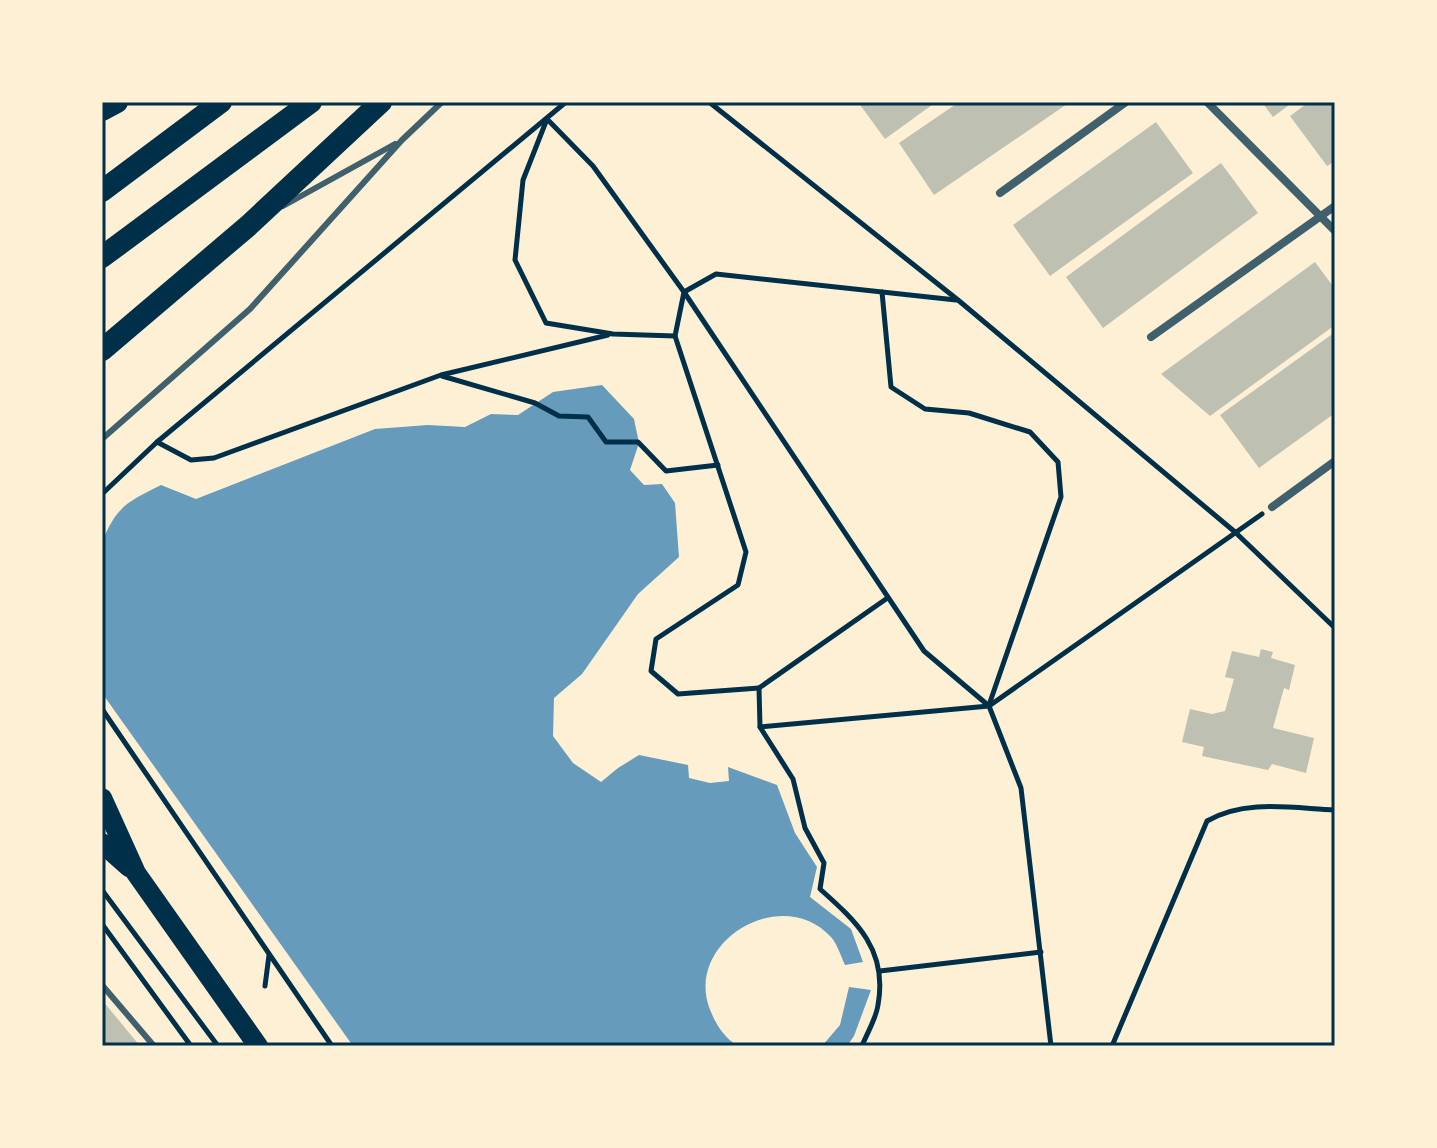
<svg xmlns="http://www.w3.org/2000/svg" width="1437" height="1148" viewBox="0 0 1437 1148" font-family="'Golos Text',sans-serif">
	<style>
		.water { fill: #669bbc }
		.building { fill: #bec0b2 }
		.lines { fill: none; stroke-linecap: round; stroke-linejoin: round }
		.path { stroke: #003049; stroke-width: 5 }
		.service { stroke: #3f606c; stroke-width: 6 }
		.minor { stroke: #3f606c; stroke-width: 8 }
		.primary { stroke: #003049; stroke-width: 20 }
		.trunk { stroke: #003049; stroke-width: 22 }
		.neatline { fill: none; stroke: #003049; stroke-width: 3 }
	</style>
	<rect width="100%" height="100%" fill="#fdf0d5"/>
	<g class="water">
		<path d="M602,385L634,419L639,443L630,470L644,485L662,484L675,503L679,557L638,594L582,674L554,698L553,736L573,763L601,782L618,768L639,755L688,765L689,778L710,783L729,781L728,767L777,785L795,833L817,867L810,897L851,929L863,962L845,965C841,956 837,944 831,937C783,884 686,940 709,1007C715,1023 723,1037 738,1046H353L102,693V542C117,506 127,502 161,485L196,499L375,429L428,425L465,427L491,414L518,415L553,392Z"/>
		<polygon points="849,987 871,990 854,1036 847,1046 822,1046 840,1025"/>
	</g>
	<g class="building">
		<polygon points="858,102 936,102 885,139"/>
		<polygon points="959,102 1070,102 934,195 899,143"/>
		<polygon points="1262,102 1293,102 1273,117"/>
		<polygon points="1309,102 1335,102 1335,161 1327,166 1290,116"/>
		<polygon points="1156,122 1193,173 1050,276 1013,225"/>
		<polygon points="1221,163 1258,213 1103,328 1066,277"/>
		<polygon points="1315,262 1335,289 1335,325 1302,349 1210,416 1161,374"/>
		<polygon points="1335,332 1335,413 1259,468 1220,415"/>
		<polygon points="1261,649 1273,652 1271,658 1295,665 1289,690 1284,688 1273,728 1314,738 1306,773 1272,764 1268,770 1202,756 1204,747 1182,742 1190,709 1212,714 1225,711 1234,679 1225,677 1232,651 1259,657"/>
		<polygon points="102,1000 140,1046 102,1046"/>
	</g>
	<g class="lines">
		<g class="path">
			<polyline points="709,102 958,300 1235,532 1335,628"/>
			<path d="M547,119L523,180L515,260L546,323L613,334L675,336L746,552L738,585L656,639L651,671L678,694L759,688L760,727L793,779L805,828L824,863L820,889C857,922 888,950 878,1005C876,1019 867,1033 862,1046"/>
			<polyline points="547,119 593,166 684,292 924,651 989,706 1021,788 1051,1046"/>
			<polyline points="882,292 891,387 925,409 969,413 1030,432 1058,462 1061,497 989,705"/>
			<polyline points="675,336 684,292 716,274 956,300"/>
			<polyline points="442,376 535,403 559,416 588,417 606,442 638,442 666,471 718,465"/>
			<polyline points="157,442 191,460 214,458 441,375 608,335"/>
			<polyline points="102,494 157,442 566,102"/>
			<polyline points="759,688 886,599"/>
			<polyline points="102,709 332,1046"/>
			<polyline points="760,727 989,706 1262,514"/>
			<polyline points="102,890 218,1046"/>
			<polyline points="102,924 191,1046"/>
			<polyline points="880,971 1041,952"/>
			<polyline points="265,986 269,955"/>
			<path d="M1112,1046L1207,821C1245,799 1291,808 1335,810"/>
		</g>
		<g class="service">
			<polyline points="283,206 395,144"/>
			<polyline points="102,439 250,309 402,140 442,102"/>
			<polyline points="102,985 154,1046"/>
		</g>
		<g class="minor">
			<polyline points="1207,102 1335,231"/>
			<polyline points="1000,193 1126,102"/>
			<polyline points="1151,337 1335,206"/>
			<polyline points="1272,507 1335,461"/>
		</g>
		<g class="primary">
			<polyline points="102,798 136,873 258,1046"/>
			<polyline points="102,843 129,867"/>
		</g>
		<g class="trunk">
			<polyline points="102,110 117,102"/>
			<polyline points="102,191 221,102"/>
			<polyline points="102,257 311,102"/>
			<polyline points="102,350 248,226 381,102"/>
		</g>
	</g>
	<rect width="1437" height="1148" fill="none" stroke="#fdf0d5" stroke-width="208"/>
	<rect x="104" y="104" width="1229" height="940" class="neatline"/>
</svg>
